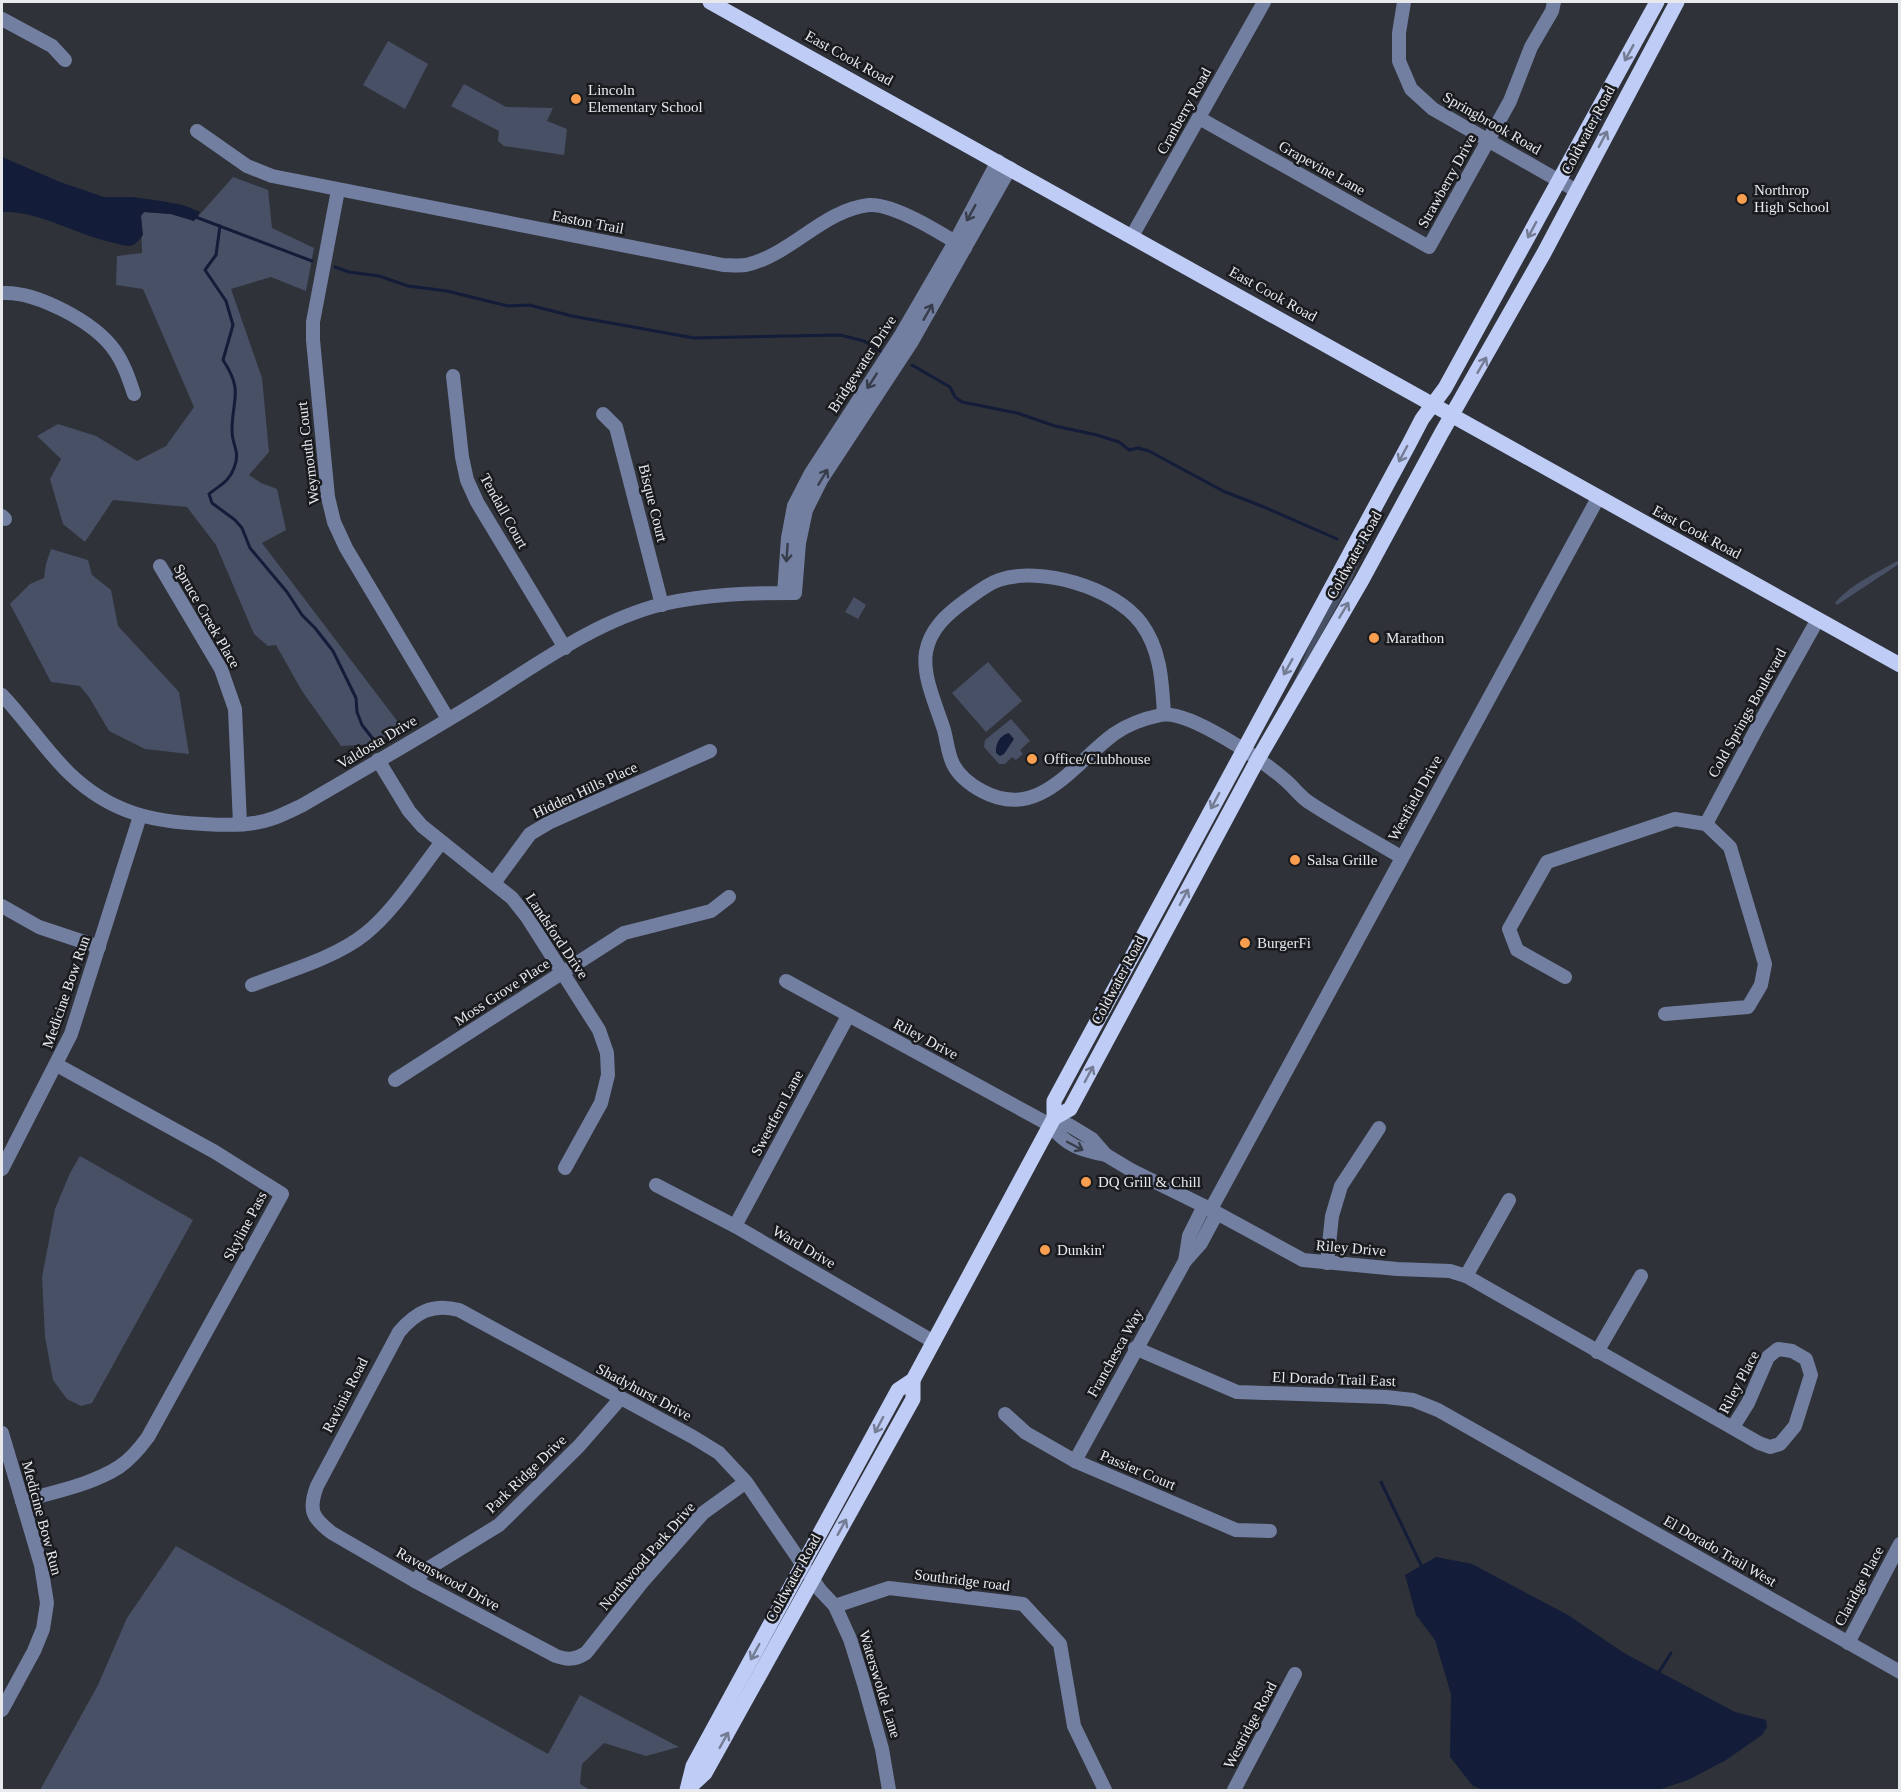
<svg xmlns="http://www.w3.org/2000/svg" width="1901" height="1792" viewBox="0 0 1901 1792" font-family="'Times New Roman',serif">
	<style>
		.green { fill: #485066 }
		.water { fill: #131c39 }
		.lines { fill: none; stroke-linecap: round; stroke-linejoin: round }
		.stream { stroke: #131c39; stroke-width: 3 }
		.minor { stroke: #737fa0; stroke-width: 14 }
		.major { stroke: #beccf6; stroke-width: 15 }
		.oneway { stroke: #747c94 }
		.oneway2 { stroke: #383d4b }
		.poi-dot { fill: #fa9f4f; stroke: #191a1d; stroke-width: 2 }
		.labels { text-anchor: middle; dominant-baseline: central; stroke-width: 5; stroke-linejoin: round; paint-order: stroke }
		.street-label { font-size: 15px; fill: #e7e9ed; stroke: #191a1d }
		.poi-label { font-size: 15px; fill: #e7e9ed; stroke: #191a1d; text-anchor: start }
	</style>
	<rect width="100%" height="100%" fill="#2f3239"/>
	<g class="green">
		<polygon points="388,41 428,64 405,109 363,85"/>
		<polygon points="464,84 506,107 553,108 547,121 567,129 564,155 504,146 498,141 499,131 451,106"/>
		<polygon points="233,177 268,190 272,228 314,248 306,291 271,277 231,289 262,378 269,452 249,475 261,483 277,489 286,530 262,543 401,726 375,744 341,746 302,691 276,645 268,646 254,634 216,545 187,507 113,500 85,542 63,524 50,479 61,459 37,436 58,424 96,436 137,461 166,446 194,407 143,289 116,285 117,256 142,253 141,216 144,212 171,214 194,221"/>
		<polygon points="1384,503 1351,581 1291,689 1319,622"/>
		<polygon points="51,549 88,560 92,575 111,590 118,626 179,692 189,754 145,749 109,731 89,697 80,686 51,682 10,604 30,584 44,578 46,564"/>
		<path d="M1899,560V564L1837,605L1835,603C1852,583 1877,573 1899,560Z"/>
		<polygon points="854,597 866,605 858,619 845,612"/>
		<polygon points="988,662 1022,701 986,732 952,693"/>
		<polygon points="1011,719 1030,741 1020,750 1023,754 1016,760 1012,757 1005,764 999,764 984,747 985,740"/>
		<polygon points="80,1156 193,1220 92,1403 81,1406 67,1399 53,1380 45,1337 42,1277 55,1209 70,1173"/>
		<polygon points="176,1546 548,1754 580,1695 679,1747 646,1756 604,1743 582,1764 580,1784 590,1790 40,1790 98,1685 127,1618"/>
	</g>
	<g class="water">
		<path d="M2,157L60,182L104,197H132L161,201L183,205L200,212L194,221L171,214L144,212L141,216L143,235C139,240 136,245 129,246C123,246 116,243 110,242C76,234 37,210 2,212Z"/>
		<path d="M1009,733L1014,739L1004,754L1000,756L996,753C995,744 1000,735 1009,733Z"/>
		<polygon points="1436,1557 1472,1564 1568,1615 1624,1653 1735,1712 1766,1720 1767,1727 1762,1735 1726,1760 1688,1780 1658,1790 1484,1790 1473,1786 1450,1757 1451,1694 1435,1640 1416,1615 1405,1575"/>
	</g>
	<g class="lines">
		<g class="stream">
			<polyline points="193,216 312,261"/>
			<path d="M220,226L216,255L205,270L226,301L233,325L223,360C244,392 232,398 232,431C232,447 241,450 234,468C229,482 220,485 209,494L212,503L235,520L242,528L250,548L287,592L302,615L315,628L333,651L356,698L357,712L362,725L373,739"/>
			<polyline points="335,267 349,272 379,276 408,286 447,291 508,306 529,305 572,316 694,338 840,335 864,341 880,351"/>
			<polyline points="912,365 950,387 955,397 962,402 1017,413 1055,426 1097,435 1119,442 1129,450 1138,448 1149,451 1223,491 1264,507 1337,539"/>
			<polyline points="1381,1482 1421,1565"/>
			<polyline points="1659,1672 1671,1653"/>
		</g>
		<g class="minor">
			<polyline points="1404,2 1399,33 1399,61 1411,89 1433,109 1577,191"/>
			<polyline points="2,19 52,46 65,60"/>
			<polyline points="1199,118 1429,247 1510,101 1531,47 1552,11 1554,2"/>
			<path d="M197,131L247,166L272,176L723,265C730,265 739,266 746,265C791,255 823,210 869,205C894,203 944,235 965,248"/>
			<polyline points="338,190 313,322 313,340 328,497 334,522 346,548 448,719"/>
			<polyline points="1132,236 1264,2"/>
			<path d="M2,293C36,291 95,322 115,351C124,364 129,379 134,394"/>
			<polyline points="453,376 462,457 467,480 477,502 565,648"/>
			<polyline points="603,414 616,427 662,605"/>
			<polyline points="2,516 5,519"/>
			<polyline points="160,566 221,669 235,709 240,824"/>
			<polyline points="784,593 788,538 794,506 811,473 901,335 955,242 998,161"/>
			<path d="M2,695C26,720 45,750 70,774C110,812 151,822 204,824C220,825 238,826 254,823C271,821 286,813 301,806C359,772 417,739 474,704C534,667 594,621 663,604C707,594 750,593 795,593L799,543L806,510L821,480L911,343L1010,168"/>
			<path d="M1164,714C1162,682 1161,650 1141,623C1114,587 1040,566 999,580C987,584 975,594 965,601C947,614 930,629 926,652C922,677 937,707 944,730C947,741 948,754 953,764C959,776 971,785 982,791C1039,822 1073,764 1114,734C1127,725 1146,718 1161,715C1188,709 1263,761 1284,779C1293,786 1300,797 1310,803C1339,822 1371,839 1401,857"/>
			<polyline points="378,760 409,811 422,826 512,898 527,917 599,1030 607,1053 608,1075 601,1103 565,1168"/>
			<polyline points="1706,824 1757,728 1818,619"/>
			<polyline points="494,883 530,834 550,822 710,751"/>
			<polyline points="2,906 39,927 99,947"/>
			<polyline points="1565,977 1517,950 1509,929 1547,862 1675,819 1706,824 1730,847 1765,964 1761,985 1748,1007 1665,1014"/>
			<path d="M786,981L1050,1125C1067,1146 1080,1150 1106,1155"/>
			<path d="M252,985C288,971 335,958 365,934C394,911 418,872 441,843"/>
			<polyline points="395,1080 624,933 711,911 729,897"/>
			<polyline points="1050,1125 1069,1125 1092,1139 1106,1155 1131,1170 1204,1206 1303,1260 1397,1269 1450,1271 1466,1276 1759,1443 1770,1447 1780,1444 1795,1426 1811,1375 1806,1359 1792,1351 1778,1349 1768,1357 1748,1403 1733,1427"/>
			<polyline points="2,1169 71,1034 140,816"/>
			<polyline points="656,1185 735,1226 934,1342"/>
			<polyline points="1211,1209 1598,498"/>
			<polyline points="735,1226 848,1016"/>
			<polyline points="1185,1261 1189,1236 1204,1206"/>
			<polyline points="1327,1263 1332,1216 1341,1186 1379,1128"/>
			<polyline points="1466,1276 1509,1200"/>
			<polyline points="1135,1348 1237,1392 1386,1397 1413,1400 1438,1410 1900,1672"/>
			<polyline points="1597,1352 1641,1276"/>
			<polyline points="1005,1414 1026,1433 1075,1461 1236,1530 1270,1531"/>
			<polyline points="2,1433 41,1565 47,1603 43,1629 34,1651 2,1710"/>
			<polyline points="1075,1461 1185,1261 1201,1243 1217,1213"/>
			<path d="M746,1482L703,1513L644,1580L586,1653C575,1660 567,1660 556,1656L415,1581L332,1533C312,1518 308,1510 317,1486L399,1332C416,1312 433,1303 459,1310L693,1437L719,1453L746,1482L820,1590L835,1606L850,1639L864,1684L882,1749L889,1790"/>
			<path d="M22,1501C53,1492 91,1485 119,1467C131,1459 140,1448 148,1437L282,1194L215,1152L57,1065"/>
			<polyline points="415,1581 424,1571 499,1525 579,1446 620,1399"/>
			<polyline points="835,1606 889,1588 1023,1604 1060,1644 1074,1726 1105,1790"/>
			<polyline points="1848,1643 1900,1544"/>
			<polyline points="1234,1790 1295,1674"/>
		</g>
		<g class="major">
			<polyline points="710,2 1900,665"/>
			<polyline points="1054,1118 1070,1109 1258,759 1362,580 1441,434 1544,253 1677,2"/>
			<polyline points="690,1787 705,1773 913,1399 913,1380"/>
			<polyline points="687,1790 693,1766 898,1390 913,1380 1054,1118 1054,1101 1409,444 1422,419 1445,388 1657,2"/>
		</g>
	</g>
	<defs><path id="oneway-shaft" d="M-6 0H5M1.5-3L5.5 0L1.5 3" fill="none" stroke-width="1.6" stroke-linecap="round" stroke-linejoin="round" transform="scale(1.5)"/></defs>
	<g class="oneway">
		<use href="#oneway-shaft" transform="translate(1629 53) rotate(119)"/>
		<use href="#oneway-shaft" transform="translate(1603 139) rotate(-62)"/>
		<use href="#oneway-shaft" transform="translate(1532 230) rotate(118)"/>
		<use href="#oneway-shaft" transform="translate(1482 365) rotate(-60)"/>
		<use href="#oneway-shaft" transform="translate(1403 454) rotate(118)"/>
		<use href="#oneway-shaft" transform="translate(1344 610) rotate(-59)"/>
		<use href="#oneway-shaft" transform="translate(1288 667) rotate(119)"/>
		<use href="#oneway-shaft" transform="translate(1215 801) rotate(118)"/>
		<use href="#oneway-shaft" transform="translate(1184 897) rotate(-62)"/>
		<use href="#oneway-shaft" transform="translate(1089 1074) rotate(-62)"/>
		<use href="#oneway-shaft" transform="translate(879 1425) rotate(118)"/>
		<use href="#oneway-shaft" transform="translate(842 1527) rotate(-61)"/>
		<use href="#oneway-shaft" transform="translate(755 1652) rotate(119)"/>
		<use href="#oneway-shaft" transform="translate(724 1740) rotate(-61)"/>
	</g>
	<g class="oneway2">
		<use href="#oneway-shaft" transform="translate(971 213) rotate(119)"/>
		<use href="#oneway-shaft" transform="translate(928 312) rotate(-60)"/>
		<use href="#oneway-shaft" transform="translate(872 381) rotate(123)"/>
		<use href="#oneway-shaft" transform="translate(823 477) rotate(-59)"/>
		<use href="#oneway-shaft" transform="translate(787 553) rotate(94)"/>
		<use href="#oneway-shaft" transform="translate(1075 1146) rotate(28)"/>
	</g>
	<g class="poi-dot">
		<circle cx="576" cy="99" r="6"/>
		<circle cx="1742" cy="199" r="6"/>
		<circle cx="1374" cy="638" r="6"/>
		<circle cx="1032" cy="759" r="6"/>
		<circle cx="1295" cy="860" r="6"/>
		<circle cx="1245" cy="943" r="6"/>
		<circle cx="1086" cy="1182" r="6"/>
		<circle cx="1045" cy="1250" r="6"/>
	</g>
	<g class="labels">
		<g class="street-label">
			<text transform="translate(849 58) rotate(29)">East Cook Road</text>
			<text transform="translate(1184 111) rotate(-61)">Cranberry Road</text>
			<text transform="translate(1492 123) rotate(30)">Springbrook Road</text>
			<text transform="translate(1588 130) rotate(-62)">Coldwater Road</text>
			<text transform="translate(1322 168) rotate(29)">Grapevine Lane</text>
			<text transform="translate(1447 181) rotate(-61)">Strawberry Drive</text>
			<text transform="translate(588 222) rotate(11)">Easton Trail</text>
			<text transform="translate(1273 294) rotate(29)">East Cook Road</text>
			<text transform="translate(862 364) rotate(-57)">Bridgewater Drive</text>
			<text transform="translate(308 453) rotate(-97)">Weymouth Court</text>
			<text transform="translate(653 503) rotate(76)">Bisque Court</text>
			<text transform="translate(504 511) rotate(61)">Tendall Court</text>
			<text transform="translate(1697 532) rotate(28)">East Cook Road</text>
			<text transform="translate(1354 555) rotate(-61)">Coldwater Road</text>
			<text transform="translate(207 616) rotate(60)">Spruce Creek Place</text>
			<text transform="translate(1747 713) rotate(-61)">Cold Springs Boulevard</text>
			<text transform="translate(377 742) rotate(-31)">Valdosta Drive</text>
			<text transform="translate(585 790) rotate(-25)">Hidden Hills Place</text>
			<text transform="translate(1415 798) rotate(-61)">Westfield Drive</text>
			<text transform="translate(557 936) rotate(56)">Landsford Drive</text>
			<text transform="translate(1118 980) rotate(-62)">Coldwater Road</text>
			<text transform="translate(66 992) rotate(-71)">Medicine Bow Run</text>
			<text transform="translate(502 992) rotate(-33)">Moss Grove Place</text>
			<text transform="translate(926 1039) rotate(28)">Riley Drive</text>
			<text transform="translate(777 1113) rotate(-62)">Sweetfern Lane</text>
			<text transform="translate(245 1226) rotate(-62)">Skyline Pass</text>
			<text transform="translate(804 1247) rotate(30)">Ward Drive</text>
			<text transform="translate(1351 1248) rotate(5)">Riley Drive</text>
			<text transform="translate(1115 1353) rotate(-61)">Franchesca Way</text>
			<text transform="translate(1334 1379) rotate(2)">El Dorado Trail East</text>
			<text transform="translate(1739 1382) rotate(-62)">Riley Place</text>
			<text transform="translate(644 1392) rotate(28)">Shadyhurst Drive</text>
			<text transform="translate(345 1395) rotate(-63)">Ravinia Road</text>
			<text transform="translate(1138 1470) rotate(23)">Passier Court</text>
			<text transform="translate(526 1474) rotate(-44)">Park Ridge Drive</text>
			<text transform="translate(42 1518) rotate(75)">Medicine Bow Run</text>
			<text transform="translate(1720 1551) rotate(30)">El Dorado Trail West</text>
			<text transform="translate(647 1556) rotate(-49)">Northwood Park Drive</text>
			<text transform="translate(793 1578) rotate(-61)">Coldwater Road</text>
			<text transform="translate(448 1579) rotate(29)">Ravenswood Drive</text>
			<text transform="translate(962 1580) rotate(7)">Southridge road</text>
			<text transform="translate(1859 1586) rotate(-62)">Claridge Place</text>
			<text transform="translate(880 1684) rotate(73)">Waterswolde Lane</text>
			<text transform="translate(1250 1725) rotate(-62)">Westridge Road</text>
		</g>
		<g class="poi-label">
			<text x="588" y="90">Lincoln<tspan x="588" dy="17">Elementary School</tspan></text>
			<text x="1754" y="190">Northrop<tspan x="1754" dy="17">High School</tspan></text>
			<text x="1386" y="638">Marathon</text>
			<text x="1044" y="759">Office/Clubhouse</text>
			<text x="1307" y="860">Salsa Grille</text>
			<text x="1257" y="943">BurgerFi</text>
			<text x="1098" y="1182">DQ Grill &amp; Chill</text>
			<text x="1057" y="1250">Dunkin'</text>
		</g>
	</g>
	<rect width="1901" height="1792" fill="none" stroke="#e7e9ed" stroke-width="6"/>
</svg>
